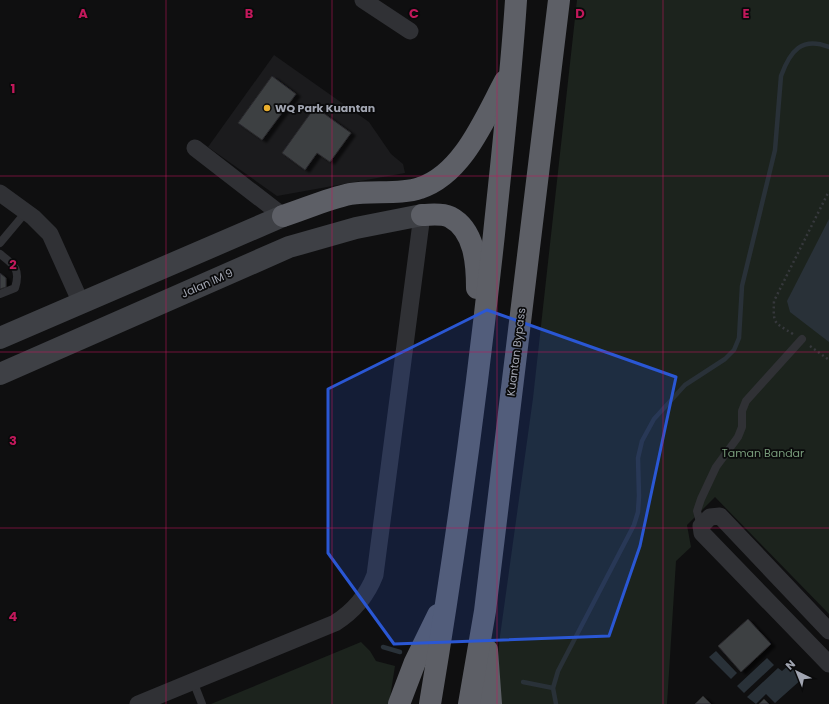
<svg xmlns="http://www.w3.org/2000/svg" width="829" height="704" viewBox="0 0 829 704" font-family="Poppins,sans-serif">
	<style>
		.built { fill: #1b1b1d }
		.green { fill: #1c231d }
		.water { fill: #293138 }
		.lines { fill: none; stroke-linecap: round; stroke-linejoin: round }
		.stream { stroke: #293138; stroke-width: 4.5 }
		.building { fill: #3e3f43; stroke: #29292c; filter: url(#shadow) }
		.path { stroke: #36383c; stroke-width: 2.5; stroke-dasharray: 2 3; stroke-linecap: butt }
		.lane { stroke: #303135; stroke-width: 8 }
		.street { stroke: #303135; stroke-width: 17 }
		.secondary { stroke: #3e4045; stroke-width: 22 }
		.highway { stroke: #5d5f66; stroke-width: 22 }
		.marked { fill: #2a57d4; fill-opacity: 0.2; stroke: #2a57d4; stroke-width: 3; stroke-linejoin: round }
		.grid { fill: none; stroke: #c2185b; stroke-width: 1; stroke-opacity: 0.55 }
		.poi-dot { fill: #eaaf2e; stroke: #0a0a0b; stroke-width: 1.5 }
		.labels { text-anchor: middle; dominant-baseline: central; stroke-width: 3.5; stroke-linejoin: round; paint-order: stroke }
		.poi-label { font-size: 11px; font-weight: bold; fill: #a1a5b1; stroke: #0a0a0b; text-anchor: start }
		.street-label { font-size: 11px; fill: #a1a5b1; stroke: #0a0a0b }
		.park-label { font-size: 11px; fill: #789c7b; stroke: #0a0a0b }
		.grid-label { font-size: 13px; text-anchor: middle; font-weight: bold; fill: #c2185b; stroke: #0a0a0b; stroke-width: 3.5; stroke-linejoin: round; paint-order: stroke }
	</style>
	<defs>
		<filter id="shadow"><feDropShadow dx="4.5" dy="2.5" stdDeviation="1" flood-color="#0009"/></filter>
	</defs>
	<rect width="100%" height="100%" fill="#0f0f10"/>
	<polygon class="built" points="274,55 369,122 391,154 403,164 405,173 277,196 208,147"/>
	<g class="green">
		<polygon points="577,0 829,0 829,614 715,497 687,525 691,547 676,561 667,704 499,704 497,666 500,636 533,398"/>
		<polygon points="361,642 370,651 376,661 395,666 389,704 211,704"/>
	</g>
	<g class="water">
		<polygon points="829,219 829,342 790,312 787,301"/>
		<polygon points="716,651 737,673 731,679 709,657"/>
		<polygon points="767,658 774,665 744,693 737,686"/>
		<polygon points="790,664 803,678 775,703 766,694 756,704 747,697 778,668 782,671"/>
	</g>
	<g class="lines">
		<g class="stream">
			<polyline points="383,647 400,652"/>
			<polyline points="523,682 553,688"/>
			<path d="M556,704L553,688L558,671L634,525L638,512L639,496L638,458L642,441L654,419L685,385L725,359L734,350L739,338L742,286L775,150L781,76C790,51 802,36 829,47"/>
		</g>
	</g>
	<g class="building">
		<polygon points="272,76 296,94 262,140 238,123"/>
		<polygon points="315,107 351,133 330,162 317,153 305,170 282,153"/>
		<polygon points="0,273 6,278 6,287 0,289"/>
		<polygon points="748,619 771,644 741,672 718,646"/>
		<polygon points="703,696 711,704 695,704"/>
		<polygon points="764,699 769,704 759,704"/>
	</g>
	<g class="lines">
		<g class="path">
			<path d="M793,334C774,322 773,325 774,301L829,191"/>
			<polyline points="810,346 829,360"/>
		</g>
		<g class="lane">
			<polyline points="0,243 26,212"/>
			<path d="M0,254C14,265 21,269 15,288L0,294"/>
			<polyline points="701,526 697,511 701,499 716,467 738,437 742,427 742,411 746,401 802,339"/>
			<polyline points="193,681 202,704"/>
		</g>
		<g class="street">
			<polyline points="363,0 410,31"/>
			<polyline points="195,148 283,216"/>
			<polyline points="0,193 33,217 50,234 81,303"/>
			<polyline points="829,631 720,516 710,517 701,526 702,533 829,664"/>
			<path d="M138,704L335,623C354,611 367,596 375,575L422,215"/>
		</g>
		<g class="secondary">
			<polyline points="0,338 283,216"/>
			<polyline points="0,374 289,247 356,228 422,215"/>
		</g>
		<g class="highway">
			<path d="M422,215C431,215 441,213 450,217C475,230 477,264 477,288"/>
			<path d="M283,216C305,209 327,199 350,194C370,190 401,195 420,188C463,174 485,118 505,81"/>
			<polyline points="487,650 491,704"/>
			<polyline points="399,704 415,662 438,615"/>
			<path d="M430,704C456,548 477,392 494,234C502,156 511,78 516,0"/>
			<polyline points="469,704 485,611 559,0"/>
		</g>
	</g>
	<path class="marked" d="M487,310L676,377L640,546L609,636L394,644L328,553V389Z"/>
	<path class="grid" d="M166,0V704M332,0V704M497,0V704M663,0V704M0,176H829M0,352H829M0,528H829"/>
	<circle class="poi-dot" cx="267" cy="108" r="4"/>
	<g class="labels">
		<g class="poi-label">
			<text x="275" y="108">WQ Park Kuantan</text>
		</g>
		<g class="street-label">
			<text transform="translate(207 283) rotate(-24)">Jalan IM 9</text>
			<text transform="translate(516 352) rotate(-83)">Kuantan Bypass</text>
		</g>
		<g class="park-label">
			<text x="763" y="453">Taman Bandar</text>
		</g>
	</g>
	<g class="grid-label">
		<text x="83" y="18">A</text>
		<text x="249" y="18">B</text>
		<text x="414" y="18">C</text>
		<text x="580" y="18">D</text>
		<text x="746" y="18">E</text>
		<text x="13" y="93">1</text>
		<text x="13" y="269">2</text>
		<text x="13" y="445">3</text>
		<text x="13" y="621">4</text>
	</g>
	<g transform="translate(797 672) rotate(317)" stroke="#0a0a0b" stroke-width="3" paint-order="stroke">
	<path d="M0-3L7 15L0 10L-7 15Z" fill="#a1a5b1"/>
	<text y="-6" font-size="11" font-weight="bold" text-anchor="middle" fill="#a1a5b1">N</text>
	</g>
</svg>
